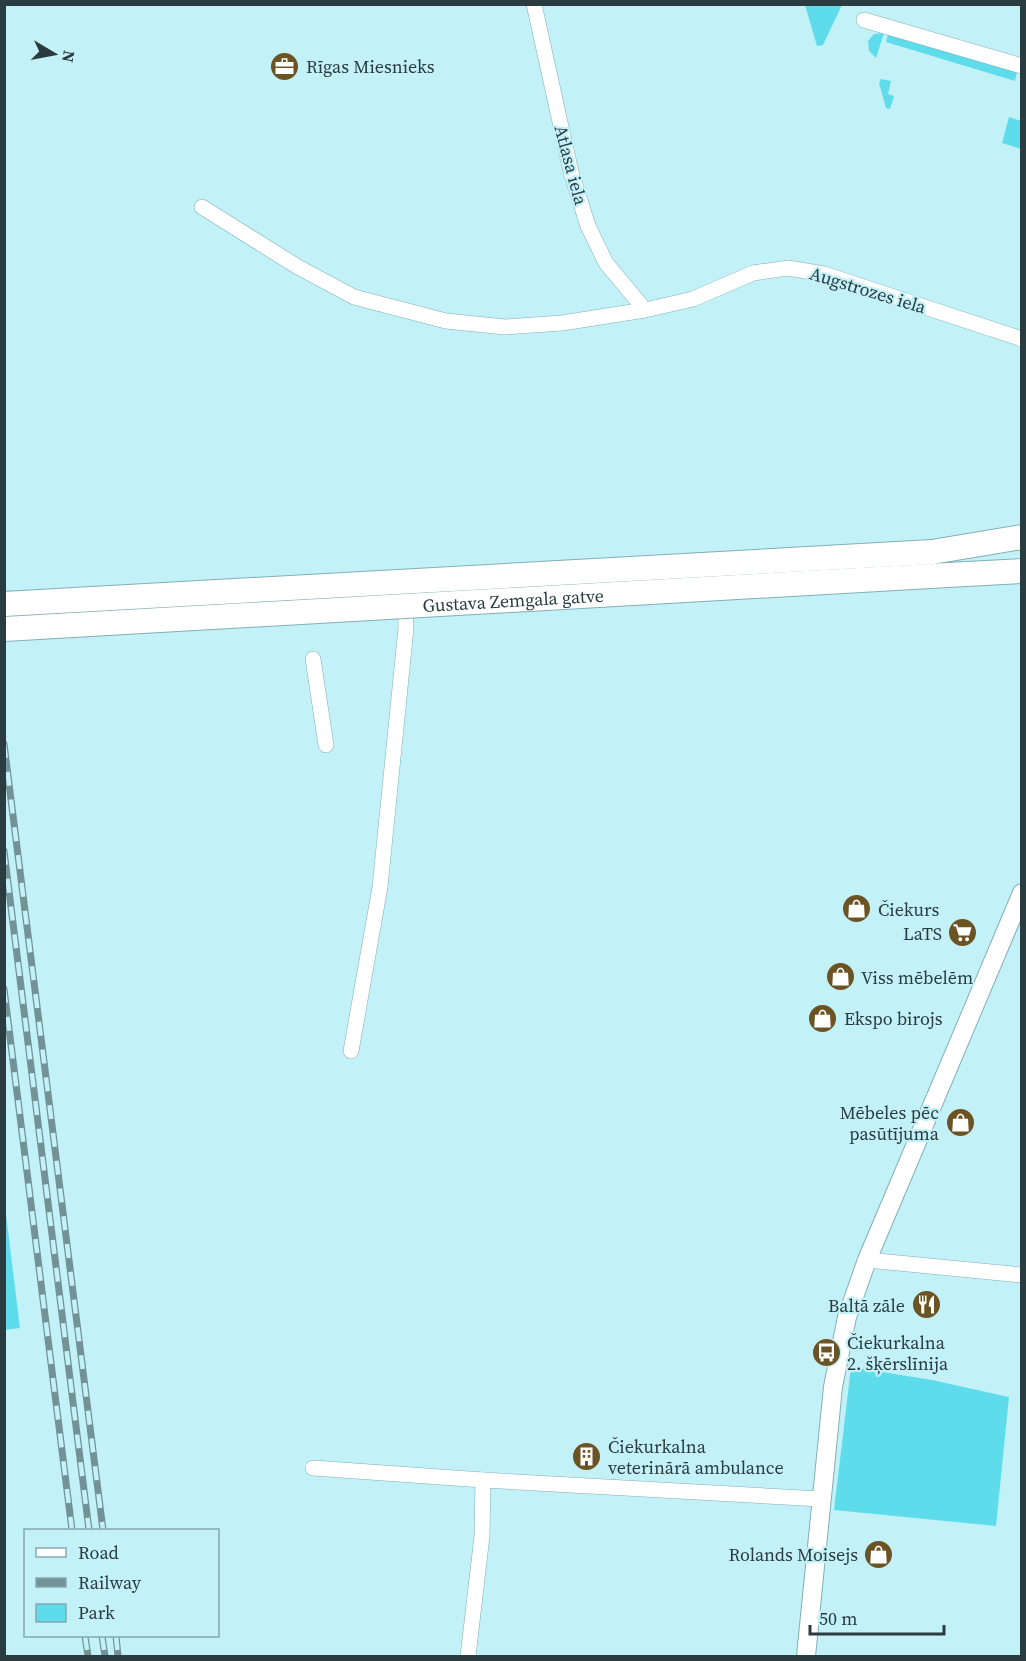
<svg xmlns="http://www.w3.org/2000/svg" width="1026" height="1661" viewBox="0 0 1026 1661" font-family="'Source Serif 4',serif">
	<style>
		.green { fill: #5fdcec }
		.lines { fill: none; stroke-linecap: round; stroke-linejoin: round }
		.minor-casing { stroke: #82afb5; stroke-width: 16 }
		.tertiary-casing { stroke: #82afb5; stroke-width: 20 }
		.primary-casing { stroke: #82afb5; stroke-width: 26 }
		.minor { stroke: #fff; stroke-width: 15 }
		.tertiary { stroke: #fff; stroke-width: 18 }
		.primary { stroke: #fff; stroke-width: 24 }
		.rail-casing { stroke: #739297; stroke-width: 7 }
		.rail { stroke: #c3f1f8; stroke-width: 4.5; stroke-dasharray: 14; stroke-linecap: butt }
		.primary-bridge-casing { stroke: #82afb5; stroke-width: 26; stroke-linecap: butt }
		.primary-bridge { stroke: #fff; stroke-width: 24 }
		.labels { text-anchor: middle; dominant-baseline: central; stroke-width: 4.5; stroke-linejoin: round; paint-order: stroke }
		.poi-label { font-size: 18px; fill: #2a3c3f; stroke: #c3f1f8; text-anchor: start }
		.street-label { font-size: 18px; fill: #2a3c3f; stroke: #c3f1f8 }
	</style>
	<rect width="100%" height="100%" fill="#c3f1f8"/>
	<g class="green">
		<polygon points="805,5 842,5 823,45 817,46"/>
		<polygon points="884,33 876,58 869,51 868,41 874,34"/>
		<polygon points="888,34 1017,72 1015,81 886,42"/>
		<polygon points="881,79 891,81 888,94 894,96 890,109 886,108 879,83"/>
		<polygon points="1009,117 1021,121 1021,149 1002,143"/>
		<polygon points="4,1198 20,1328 5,1330 4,1327"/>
		<polygon points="851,1367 932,1380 1009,1397 996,1526 834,1510"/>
	</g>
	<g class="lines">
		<defs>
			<g id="minor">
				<polyline points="534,4 571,172 588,226 606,263 645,310"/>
				<polyline points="864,20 1022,66"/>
				<polyline points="202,207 298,267 354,297 446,321 505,327 562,323 645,310 693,299 753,273 788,268 824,274 1022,339"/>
				<polyline points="313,659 326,745"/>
				<polyline points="351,1051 380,887 406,628 405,599"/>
				<polyline points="867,1260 1022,1275"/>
				<polyline points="313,1468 483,1480 820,1499"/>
				<polyline points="468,1656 482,1536 483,1480"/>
			</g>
			<polyline id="tertiary" points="806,1656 833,1387 847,1317 867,1260 1022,893"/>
			<g id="primary">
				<polyline points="932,552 1022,537"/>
				<polyline points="930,576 1022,571"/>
			</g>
		</defs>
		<use href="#minor" class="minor-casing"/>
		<use href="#tertiary" class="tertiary-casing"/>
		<use href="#primary" class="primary-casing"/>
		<use href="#minor" class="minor"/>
		<use href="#tertiary" class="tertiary"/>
		<use href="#primary" class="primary"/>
		<defs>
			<g id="rail">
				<polyline points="4,744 103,1530"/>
				<polyline points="4,851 89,1530"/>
				<polyline points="4,989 72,1530"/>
				<polyline points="85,1636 88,1656"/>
				<polyline points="102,1636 105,1656"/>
				<polyline points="116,1636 118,1656"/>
			</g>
		</defs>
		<use href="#rail" class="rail-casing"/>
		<use href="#rail" class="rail"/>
		<defs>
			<g id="primary-bridge">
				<polyline points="4,604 932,552"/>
				<path id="s1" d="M4,629L930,576"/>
			</g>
		</defs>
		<use href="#primary-bridge" class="primary-bridge-casing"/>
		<use href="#primary-bridge" class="primary-bridge"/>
	</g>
	<defs>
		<symbol id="office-disc" viewBox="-11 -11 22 22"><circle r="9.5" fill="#6c5324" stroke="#c3f1f8"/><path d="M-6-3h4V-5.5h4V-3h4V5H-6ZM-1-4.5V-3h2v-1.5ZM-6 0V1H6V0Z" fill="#fff"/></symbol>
		<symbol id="shop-disc" viewBox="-11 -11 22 22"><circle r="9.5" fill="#6c5324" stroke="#c3f1f8"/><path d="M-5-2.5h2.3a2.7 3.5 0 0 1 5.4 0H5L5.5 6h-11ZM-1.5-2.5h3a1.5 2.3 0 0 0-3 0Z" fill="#fff"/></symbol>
		<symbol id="supermarket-disc" viewBox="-11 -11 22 22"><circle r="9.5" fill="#6c5324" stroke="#c3f1f8"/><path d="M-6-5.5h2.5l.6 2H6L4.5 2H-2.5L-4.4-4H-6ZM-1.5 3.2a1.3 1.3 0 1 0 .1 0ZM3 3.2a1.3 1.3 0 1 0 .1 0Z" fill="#fff"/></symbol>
		<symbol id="restaurant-disc" viewBox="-11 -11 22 22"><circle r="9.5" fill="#6c5324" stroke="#c3f1f8"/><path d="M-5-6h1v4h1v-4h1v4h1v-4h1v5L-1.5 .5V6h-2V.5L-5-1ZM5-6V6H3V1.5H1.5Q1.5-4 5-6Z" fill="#fff"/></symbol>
		<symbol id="bus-disc" viewBox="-11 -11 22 22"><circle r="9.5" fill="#6c5324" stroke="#c3f1f8"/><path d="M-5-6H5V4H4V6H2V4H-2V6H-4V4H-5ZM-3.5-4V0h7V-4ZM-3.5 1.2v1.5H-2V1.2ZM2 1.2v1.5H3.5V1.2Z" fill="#fff"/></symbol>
		<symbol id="building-disc" viewBox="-11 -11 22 22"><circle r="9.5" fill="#6c5324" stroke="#c3f1f8"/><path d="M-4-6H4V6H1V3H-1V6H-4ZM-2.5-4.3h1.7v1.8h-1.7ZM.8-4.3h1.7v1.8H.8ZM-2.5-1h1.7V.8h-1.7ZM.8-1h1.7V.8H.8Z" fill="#fff"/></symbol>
	</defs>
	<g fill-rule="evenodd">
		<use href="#office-disc" x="268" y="50" width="33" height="33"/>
		<use href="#shop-disc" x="840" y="892" width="33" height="33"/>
		<use href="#supermarket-disc" x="946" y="916" width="33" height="33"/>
		<use href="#shop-disc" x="824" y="960" width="33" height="33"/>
		<use href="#shop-disc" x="806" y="1002" width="33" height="33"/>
		<use href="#shop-disc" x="944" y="1106" width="33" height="33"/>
		<use href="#restaurant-disc" x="910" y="1288" width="33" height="33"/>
		<use href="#bus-disc" x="810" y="1336" width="33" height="33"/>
		<use href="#building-disc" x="570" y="1440" width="33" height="33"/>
		<use href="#shop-disc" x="862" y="1538" width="33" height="33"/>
	</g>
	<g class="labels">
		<g class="poi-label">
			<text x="306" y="66">Rīgas Miesnieks</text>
			<text x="878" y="909">Čiekurs</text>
			<text x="942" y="933" text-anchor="end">LaTS</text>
			<text x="861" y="977">Viss mēbelēm</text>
			<text x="844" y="1018">Ekspo birojs</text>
			<text x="939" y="1112" text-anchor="end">Mēbeles pēc<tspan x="939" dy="21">pasūtījuma</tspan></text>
			<text x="905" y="1305" text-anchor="end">Baltā zāle</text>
			<text x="847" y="1342">Čiekurkalna<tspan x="847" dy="21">2. šķērslīnija</tspan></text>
			<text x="608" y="1446">Čiekurkalna<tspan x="608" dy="21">veterinārā ambulance</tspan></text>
			<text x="858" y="1554" text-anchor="end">Rolands Moisejs</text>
		</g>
		<g class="street-label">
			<text transform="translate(571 165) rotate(75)">Atlasa iela</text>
			<text transform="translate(868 290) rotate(17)">Augstrozes iela</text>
			<text stroke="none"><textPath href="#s1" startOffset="510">Gustava Zemgala gatve</textPath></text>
		</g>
	</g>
	<rect width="1026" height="1661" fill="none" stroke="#2a3c3f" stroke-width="12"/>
	<rect x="24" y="1529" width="195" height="108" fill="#c3f1f8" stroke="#86a9ae" stroke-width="1.5"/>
	<rect x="36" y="1548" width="30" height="9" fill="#ffffff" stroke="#86a9ae" stroke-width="1.5"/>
	<text x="78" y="1559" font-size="18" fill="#2a3c3f">Road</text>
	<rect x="36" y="1578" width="30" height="9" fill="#739297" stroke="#86a9ae" stroke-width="1.5"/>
	<text x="78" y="1589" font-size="18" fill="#2a3c3f">Railway</text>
	<rect x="36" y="1604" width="30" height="18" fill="#5fdcec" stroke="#86a9ae" stroke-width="1.5"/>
	<text x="78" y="1619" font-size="18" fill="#2a3c3f">Park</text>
	<g transform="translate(54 54) rotate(100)" stroke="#c3f1f8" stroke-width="4.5" paint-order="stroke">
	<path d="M0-4.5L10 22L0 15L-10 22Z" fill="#2a3c3f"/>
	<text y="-9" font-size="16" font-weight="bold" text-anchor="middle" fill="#2a3c3f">N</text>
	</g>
	<path d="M810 1625v9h134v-9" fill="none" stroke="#2a3c3f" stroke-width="3"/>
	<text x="819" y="1625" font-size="18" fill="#2a3c3f" stroke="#c3f1f8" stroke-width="4.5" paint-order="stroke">50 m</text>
</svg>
